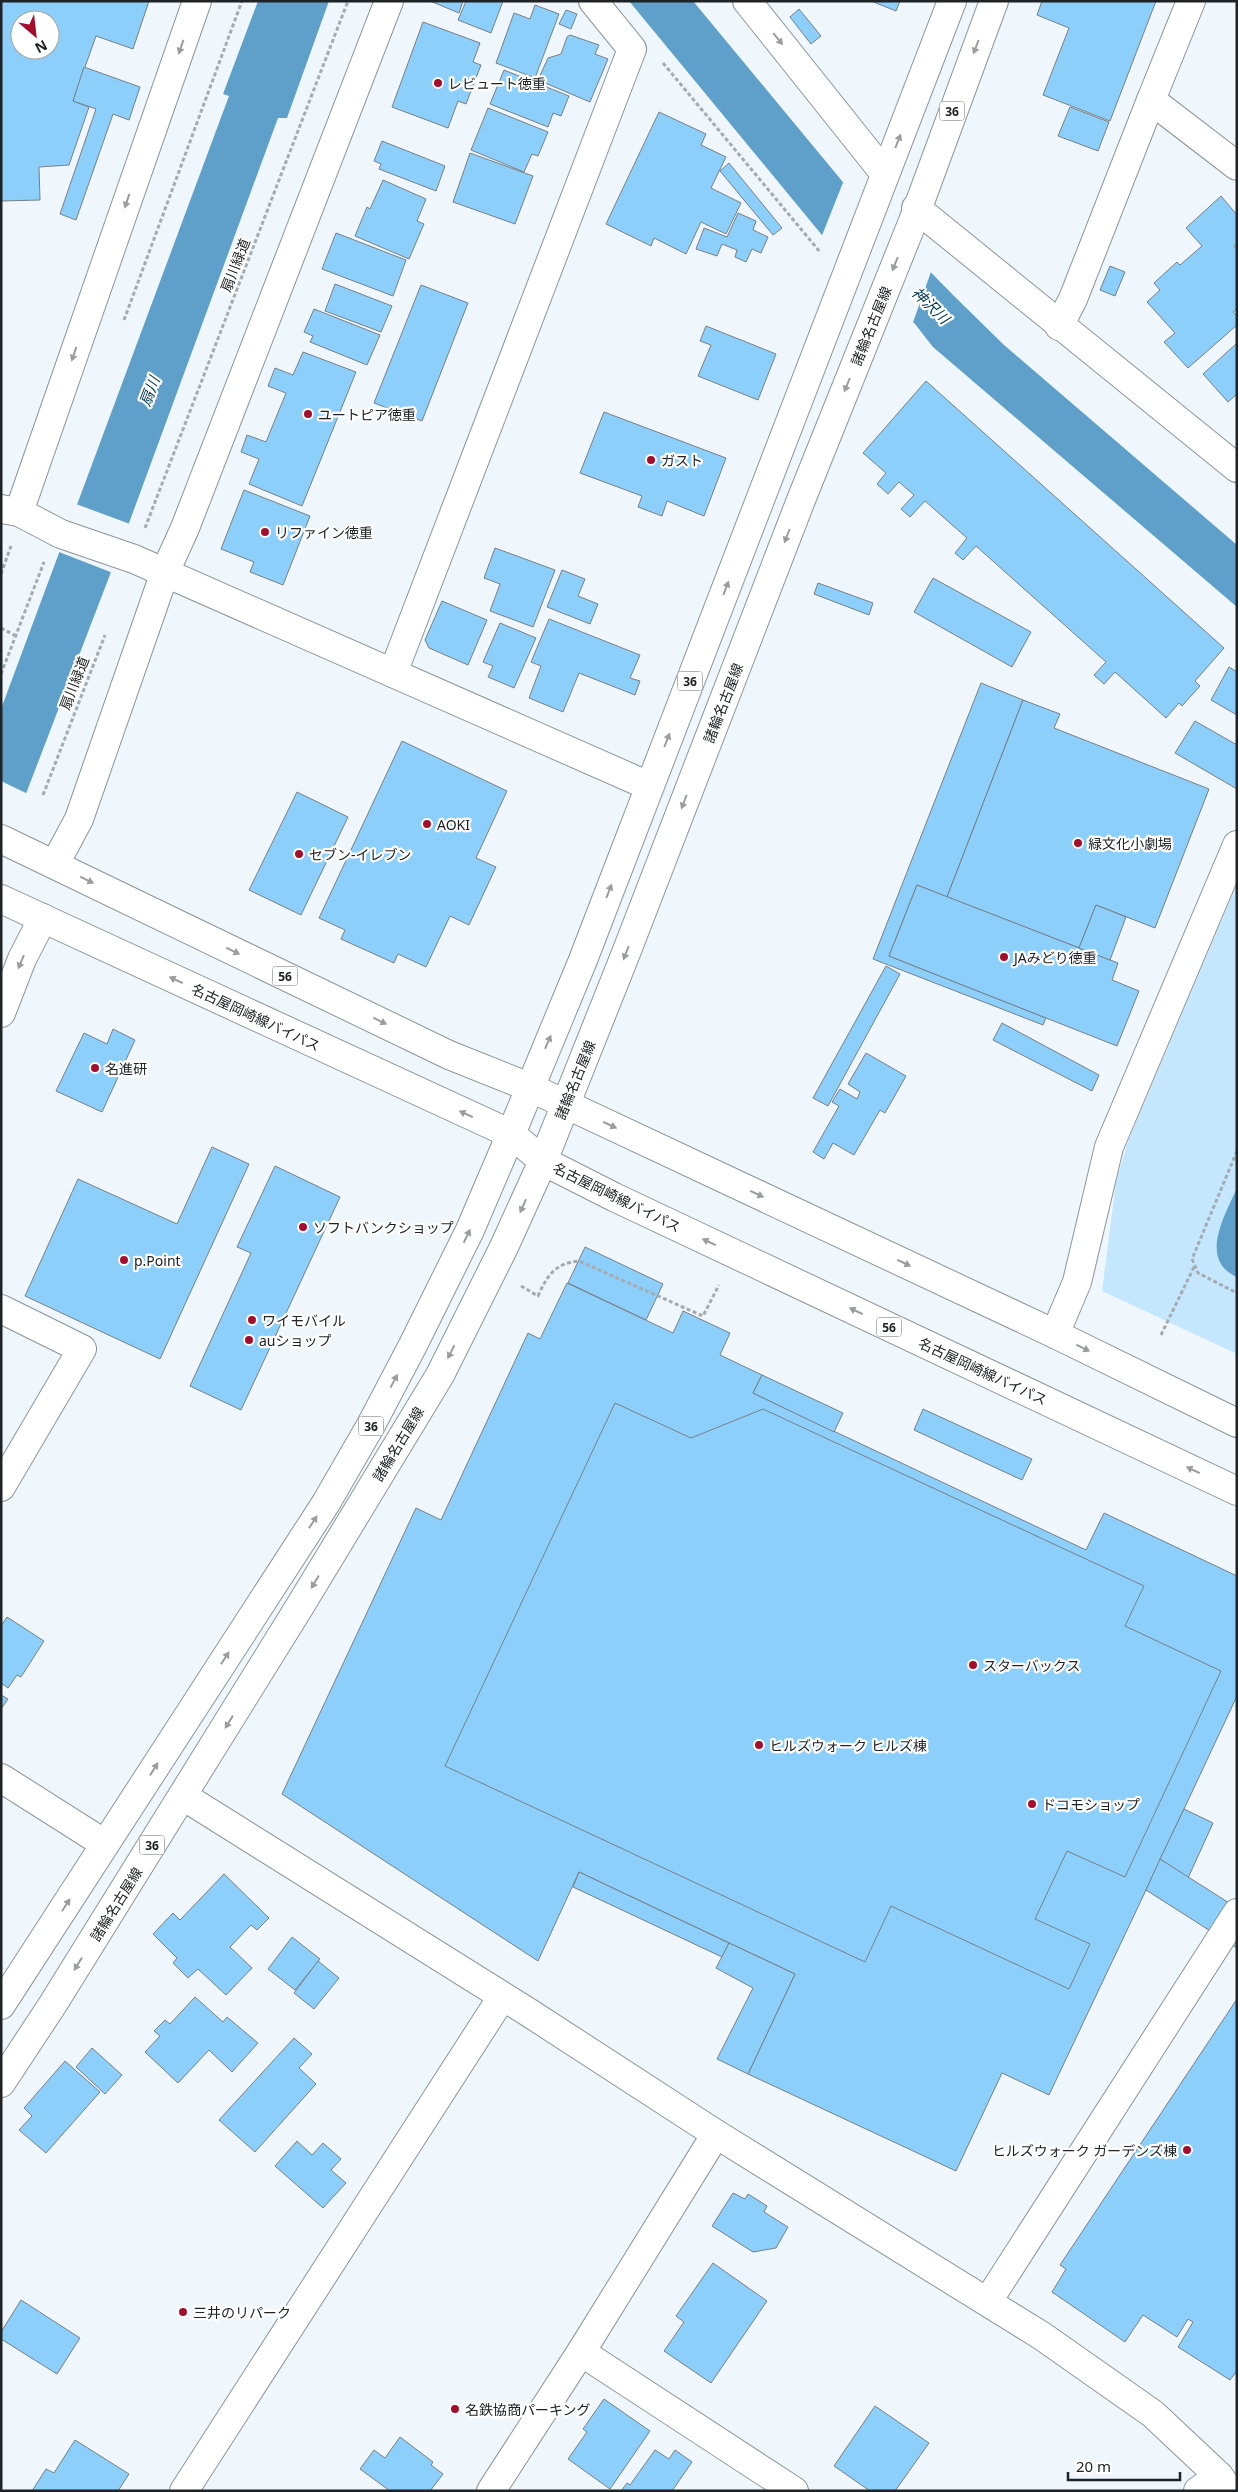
<svg xmlns="http://www.w3.org/2000/svg" width="1238" height="2492" viewBox="0 0 1238 2492" font-family="'Noto Sans','Noto Sans JP',sans-serif">
	<style>
		.green { fill: #c4e7fe }
		.water { fill: #5ea0c9 }
		.pier { fill: #eff7fd }
		.building { fill: #8ccffa; stroke: #787f84; fill-rule: evenodd }
		.lines { fill: none; stroke-linecap: round; stroke-linejoin: round }
		.minor-casing { stroke: #8d9599; stroke-width: 30 }
		.tertiary-casing { stroke: #8d9599; stroke-width: 30 }
		.primary-casing { stroke: #8d9599; stroke-width: 30 }
		.path { stroke: #a5abb0; stroke-width: 3; stroke-dasharray: 4 2.5; stroke-linecap: butt }
		.minor { stroke: #fff; stroke-width: 28 }
		.tertiary { stroke: #fff; stroke-width: 28 }
		.primary { stroke: #fff; stroke-width: 28 }
		.oneway { fill: #9b9c9d }
		.poi-dot { fill: #a60c2b; stroke: #fff; stroke-width: 2 }
		.labels { text-anchor: middle; dominant-baseline: central; stroke-width: 4.5; stroke-linejoin: round; paint-order: stroke }
		.shield { fill: #fff; stroke: #636566; stroke-width: 1 }
		.shield-label { font-size: 12px; font-weight: bold; fill: #202325 }
		.poi-label { font-size: 14px; fill: #202325; stroke: #fff; text-anchor: start }
		.street-label { font-size: 14px; fill: #202325; stroke: #fff }
		.water-label { font-size: 15px; font-style: italic; fill: #003954; stroke: #fff }
	</style>
	<rect width="100%" height="100%" fill="#eff7fd"/>
	<polygon class="green" points="1237,884 1237,1354 1102,1291 1116,1182 1128,1141"/>
	<g class="water">
		<polygon points="258,1 329,1 287,118 278,118 111,572 1,859 1,709 229,96 223,94"/>
		<polygon points="629,1 693,1 847,187 954,296 1004,345 1237,545 1237,607 933,347 915,324 826,240"/>
		<path d="M1237,1188V1277C1198,1260 1225,1215 1237,1188Z"/>
	</g>
	<g class="pier">
		<polygon points="844,180 932,269 912,325 821,238"/>
		<polygon points="76,504 130,524 113,573 59,552"/>
		<polygon points="1,781 28,794 1,861"/>
	</g>
	<g class="building">
		<path d="M1,1H149L133,49L96,36L73,101L89,107L69,165L39,167L40,200L1,201ZM20,20H50V50H20Z"/>
		<polygon points="430,1 463,1 459,13"/>
		<polygon points="466,1 503,1 491,33 458,20"/>
		<polygon points="871,1 900,1 896,11"/>
		<polygon points="1042,1 1156,1 1110,121 1043,95 1069,28 1037,15"/>
		<polygon points="535,5 559,14 535,78 496,63 514,13 530,19"/>
		<polygon points="799,9 821,36 811,44 790,17"/>
		<polygon points="566,10 577,14 571,29 559,24"/>
		<polygon points="423,22 480,43 473,62 481,65 466,104 458,101 448,128 392,107"/>
		<polygon points="570,35 599,45 595,54 608,59 590,102 538,80 548,58 561,54 567,37"/>
		<polygon points="84,67 140,87 129,120 113,114 76,220 60,214 96,109 73,101"/>
		<polygon points="504,70 569,96 561,116 553,113 548,127 490,104"/>
		<polygon points="1070,107 1109,122 1098,151 1058,136"/>
		<polygon points="488,108 548,132 538,156 532,154 524,172 471,150"/>
		<polygon points="659,112 706,134 701,145 726,157 711,188 741,203 726,234 701,222 686,254 654,238 651,246 606,224"/>
		<polygon points="382,141 445,166 436,191 379,169 381,164 374,161"/>
		<polygon points="470,153 533,176 515,224 453,202"/>
		<polygon points="729,163 782,228 773,235 720,171"/>
		<polygon points="383,180 426,199 417,221 424,224 409,259 355,236 367,207 370,209"/>
		<polygon points="1221,196 1237,215 1237,244 1234,246 1237,249 1237,309 1233,312 1237,316 1237,325 1188,368 1164,342 1175,333 1147,302 1160,290 1154,283 1177,262 1180,265 1202,246 1186,228"/>
		<polygon points="738,213 756,221 753,230 768,237 761,253 752,249 746,262 735,257 737,250 722,244 717,256 696,249 704,228 727,237"/>
		<polygon points="336,233 406,260 393,296 322,269"/>
		<polygon points="1110,266 1125,272 1115,296 1100,290"/>
		<polygon points="335,284 392,306 381,332 325,311"/>
		<polygon points="421,285 468,303 422,421 374,403"/>
		<polygon points="314,309 380,335 367,365 310,342 313,336 304,332"/>
		<polygon points="706,326 776,354 758,400 698,376 711,345 700,341"/>
		<polygon points="1237,343 1237,394 1228,402 1203,374"/>
		<polygon points="303,352 356,372 302,506 249,484 259,459 241,452 247,435 266,442 286,393 268,386 275,368 293,375"/>
		<polygon points="926,381 1224,648 1195,681 1200,686 1182,706 1179,703 1166,718 1115,672 1104,684 1094,675 1106,662 976,546 963,560 955,553 967,538 925,501 910,517 901,509 914,495 899,482 888,494 877,484 886,473 863,453"/>
		<polygon points="604,412 726,458 704,516 667,501 662,516 638,507 642,496 580,473"/>
		<polygon points="244,490 310,516 283,585 250,572 254,562 221,549"/>
		<polygon points="495,548 555,570 533,627 490,611 500,584 484,578"/>
		<polygon points="562,570 585,579 578,596 598,604 590,624 547,607"/>
		<polygon points="933,578 1031,632 1012,667 914,612"/>
		<polygon points="818,583 873,603 869,615 814,594"/>
		<polygon points="442,601 487,620 468,665 429,648 425,640"/>
		<polygon points="549,619 640,655 630,678 640,681 635,695 579,673 563,712 529,698 541,666 531,662"/>
		<polygon points="500,623 536,638 514,688 488,677 493,666 483,662"/>
		<polygon points="1229,667 1237,672 1237,715 1211,700"/>
		<polygon points="981,683 1023,700 947,897 917,885 889,956 1046,1018 1043,1025 873,959"/>
		<polygon points="1023,700 1060,714 1054,728 1209,789 1155,928 1096,905 1079,948 947,897"/>
		<polygon points="1195,721 1237,745 1237,789 1175,753"/>
		<polygon points="402,741 507,791 476,858 496,867 469,925 450,916 426,967 398,954 394,963 341,939 345,930 319,918"/>
		<polygon points="297,792 348,817 301,915 249,890"/>
		<polygon points="917,885 1118,963 1112,980 1139,991 1117,1046 889,956"/>
		<polygon points="1096,905 1126,917 1110,960 1079,948"/>
		<polygon points="886,966 900,974 828,1106 813,1098"/>
		<polygon points="1002,1023 1099,1075 1092,1091 993,1040"/>
		<polygon points="113,1029 135,1040 102,1112 56,1091 84,1033 107,1044"/>
		<polygon points="866,1053 906,1076 885,1113 880,1110 854,1155 833,1143 824,1159 813,1152 839,1106 832,1102 840,1089 857,1099 860,1092 848,1084"/>
		<polygon points="212,1147 249,1164 160,1359 25,1296 78,1179 177,1224"/>
		<polygon points="275,1166 340,1197 241,1410 190,1386 251,1253 237,1247"/>
		<polygon points="585,1247 663,1284 646,1320 568,1283"/>
		<polygon points="567,1283 673,1333 683,1311 730,1333 720,1355 762,1375 753,1393 1086,1550 1104,1513 1237,1576 1237,1696 1146,1890 1049,2095 1002,2073 956,2171 748,2074 795,1974 579,1872 538,1961 282,1794 416,1508 441,1520 528,1333 540,1339"/>
		<polygon points="762,1375 843,1413 834,1432 753,1393"/>
		<polygon points="615,1403 691,1438 763,1409 1144,1586 1125,1626 1221,1671 1125,1877 1067,1851 1035,1919 1090,1944 1069,1989 891,1906 865,1962 445,1766"/>
		<polygon points="923,1409 1032,1459 1022,1480 914,1430"/>
		<polygon points="7,1617 44,1641 21,1677 17,1675 8,1688 1,1683 1,1626"/>
		<polygon points="1,1695 8,1699 1,1709"/>
		<polygon points="1184,1809 1213,1823 1188,1878 1160,1859"/>
		<polygon points="1160,1859 1237,1908 1237,1948 1146,1890"/>
		<polygon points="579,1872 729,1943 722,1957 573,1887"/>
		<polygon points="224,1874 269,1918 257,1930 251,1925 230,1947 252,1968 226,1995 198,1969 188,1978 173,1963 177,1958 153,1934 173,1913 180,1920"/>
		<polygon points="292,1937 320,1959 295,1990 268,1969"/>
		<polygon points="729,1943 795,1974 748,2074 717,2059 753,1988 716,1968"/>
		<polygon points="318,1961 339,1978 314,2009 294,1993"/>
		<polygon points="195,1997 223,2022 227,2017 258,2043 232,2072 209,2050 178,2083 145,2052 160,2036 154,2031 165,2020 170,2024"/>
		<polygon points="1237,1999 1237,2371 1230,2380 1178,2347 1193,2322 1188,2319 1177,2337 1143,2315 1125,2342 1052,2292 1066,2269 1060,2265"/>
		<polygon points="294,2038 312,2054 299,2068 316,2084 255,2152 219,2120"/>
		<polygon points="92,2048 122,2075 105,2094 76,2067"/>
		<polygon points="65,2061 100,2092 46,2153 19,2130 32,2116 24,2108"/>
		<polygon points="297,2141 312,2155 323,2143 341,2159 331,2170 346,2183 323,2208 275,2166"/>
		<polygon points="733,2193 745,2199 748,2194 767,2206 764,2212 788,2227 776,2248 753,2252 712,2226"/>
		<polygon points="713,2263 767,2301 711,2383 664,2351 684,2322 676,2316"/>
		<polygon points="21,2300 80,2338 57,2374 1,2339 1,2332"/>
		<polygon points="604,2399 650,2431 610,2489 568,2459 587,2432 583,2429"/>
		<polygon points="875,2406 929,2443 895,2491 870,2491 834,2466"/>
		<polygon points="400,2437 433,2462 431,2465 443,2474 430,2491 390,2491 360,2469 374,2450 385,2458"/>
		<polygon points="75,2440 129,2474 118,2491 32,2491 46,2469 54,2473"/>
		<polygon points="655,2450 669,2459 675,2450 692,2462 672,2491 621,2491 627,2483 630,2485"/>
	</g>
	<g class="lines">
		<defs>
			<g id="minor">
				<polyline points="747,1 885,174"/>
				<polyline points="1191,1 1151,100 1237,166"/>
				<polyline points="1059,326 1073,299 1151,100"/>
				<polyline points="1,509 19,512 61,534 134,559 649,786"/>
				<polyline points="19,512 197,1"/>
				<polyline points="393,673 632,49 593,1"/>
				<polyline points="55,864 79,819 165,572 185,528 389,1"/>
				<polyline points="1,1013 22,959 43,918"/>
				<polyline points="1,1309 82,1349 1,1487"/>
				<polyline points="1055,1334 1077,1282 1109,1147 1237,845"/>
				<polyline points="1,1778 105,1844"/>
				<polyline points="581,2352 794,2491"/>
				<polyline points="184,2491 502,1997"/>
				<polyline points="491,2491 581,2352 716,2134"/>
				<polyline points="1198,2491 1219,2476"/>
			</g>
			<g id="tertiary">
				<polyline points="916,208 1237,468"/>
				<polyline points="183,1796 528,2012 716,2134 1042,2336 1153,2414 1219,2476 1230,2491"/>
				<polyline points="988,2301 1237,1913"/>
			</g>
			<g id="primary">
				<polyline points="1,839 449,1055 529,1087 1055,1334 1237,1423"/>
				<polyline points="1,899 511,1134 543,1161 614,1197 1237,1491"/>
				<polyline points="1,2005 326,1503 371,1425 413,1345 470,1230 511,1134 583,960 952,1"/>
				<polyline points="1,2083 53,2004 300,1606 440,1375 504,1247 543,1161 626,953 801,500 913,221 994,1"/>
			</g>
		</defs>
		<use href="#minor" class="minor-casing"/>
		<use href="#tertiary" class="tertiary-casing"/>
		<use href="#primary" class="primary-casing"/>
		<g class="path">
			<polyline points="663,63 820,252"/>
			<polyline points="124,320 242,1"/>
			<polyline points="145,528 348,1"/>
			<polyline points="1,574 11,546"/>
			<polyline points="1,628 16,636"/>
			<polyline points="1,674 44,562"/>
			<polyline points="43,795 105,635"/>
			<polyline points="1237,1151 1192,1259 1198,1273 1237,1293"/>
			<path d="M521,1286L538,1296C547,1276 555,1263 579,1261L703,1316L719,1285"/>
			<polyline points="1161,1335 1194,1267"/>
		</g>
		<use href="#minor" class="minor"/>
		<use href="#tertiary" class="tertiary"/>
		<use href="#primary" class="primary"/>
	</g>
	<defs><path id="oneway-solid" d="M-6-.8H1V-3.2L6.5 0L1 3.2V.8H-6Z" transform="scale(1.25)"/></defs>
	<g class="oneway">
		<use href="#oneway-solid" transform="translate(778 39) rotate(51)"/>
		<use href="#oneway-solid" transform="translate(181 47) rotate(109)"/>
		<use href="#oneway-solid" transform="translate(976 47) rotate(111)"/>
		<use href="#oneway-solid" transform="translate(898 141) rotate(-69)"/>
		<use href="#oneway-solid" transform="translate(127 201) rotate(109)"/>
		<use href="#oneway-solid" transform="translate(895 264) rotate(112)"/>
		<use href="#oneway-solid" transform="translate(74 354) rotate(109)"/>
		<use href="#oneway-solid" transform="translate(847 385) rotate(112)"/>
		<use href="#oneway-solid" transform="translate(787 536) rotate(111)"/>
		<use href="#oneway-solid" transform="translate(726 588) rotate(-69)"/>
		<use href="#oneway-solid" transform="translate(667 740) rotate(-69)"/>
		<use href="#oneway-solid" transform="translate(684 802) rotate(111)"/>
		<use href="#oneway-solid" transform="translate(87 880) rotate(26)"/>
		<use href="#oneway-solid" transform="translate(609 891) rotate(-69)"/>
		<use href="#oneway-solid" transform="translate(233 951) rotate(26)"/>
		<use href="#oneway-solid" transform="translate(626 953) rotate(111)"/>
		<use href="#oneway-solid" transform="translate(21 962) rotate(113)"/>
		<use href="#oneway-solid" transform="translate(176 980) rotate(-155)"/>
		<use href="#oneway-solid" transform="translate(380 1021) rotate(26)"/>
		<use href="#oneway-solid" transform="translate(548 1042) rotate(-67)"/>
		<use href="#oneway-solid" transform="translate(466 1114) rotate(-156)"/>
		<use href="#oneway-solid" transform="translate(610 1125) rotate(25)"/>
		<use href="#oneway-solid" transform="translate(757 1194) rotate(25)"/>
		<use href="#oneway-solid" transform="translate(523 1206) rotate(114)"/>
		<use href="#oneway-solid" transform="translate(467 1236) rotate(-64)"/>
		<use href="#oneway-solid" transform="translate(709 1242) rotate(-155)"/>
		<use href="#oneway-solid" transform="translate(904 1263) rotate(25)"/>
		<use href="#oneway-solid" transform="translate(856 1311) rotate(-155)"/>
		<use href="#oneway-solid" transform="translate(1083 1348) rotate(26)"/>
		<use href="#oneway-solid" transform="translate(451 1352) rotate(117)"/>
		<use href="#oneway-solid" transform="translate(394 1381) rotate(-62)"/>
		<use href="#oneway-solid" transform="translate(1193 1470) rotate(-155)"/>
		<use href="#oneway-solid" transform="translate(313 1522) rotate(-57)"/>
		<use href="#oneway-solid" transform="translate(315 1582) rotate(121)"/>
		<use href="#oneway-solid" transform="translate(225 1658) rotate(-57)"/>
		<use href="#oneway-solid" transform="translate(229 1722) rotate(122)"/>
		<use href="#oneway-solid" transform="translate(154 1769) rotate(-58)"/>
		<use href="#oneway-solid" transform="translate(66 1905) rotate(-57)"/>
		<use href="#oneway-solid" transform="translate(78 1964) rotate(122)"/>
	</g>
	<g class="poi-dot">
		<circle cx="438" cy="83" r="5"/>
		<circle cx="308" cy="414" r="5"/>
		<circle cx="651" cy="460" r="5"/>
		<circle cx="265" cy="532" r="5"/>
		<circle cx="427" cy="824" r="5"/>
		<circle cx="1078" cy="843" r="5"/>
		<circle cx="299" cy="854" r="5"/>
		<circle cx="1004" cy="957" r="5"/>
		<circle cx="95" cy="1068" r="5"/>
		<circle cx="303" cy="1227" r="5"/>
		<circle cx="124" cy="1260" r="5"/>
		<circle cx="252" cy="1320" r="5"/>
		<circle cx="249" cy="1340" r="5"/>
		<circle cx="973" cy="1665" r="5"/>
		<circle cx="759" cy="1745" r="5"/>
		<circle cx="1032" cy="1804" r="5"/>
		<circle cx="1187" cy="2150" r="5"/>
		<circle cx="183" cy="2312" r="5"/>
		<circle cx="455" cy="2409" r="5"/>
	</g>
	<g class="labels">
		<g class="shield">
			<rect x="939.5" y="101.5" width="25" height="19" rx="4"/>
			<rect x="677.5" y="671.5" width="25" height="19" rx="4"/>
			<rect x="272.5" y="966.5" width="25" height="19" rx="4"/>
			<rect x="876.5" y="1317.5" width="25" height="19" rx="4"/>
			<rect x="358.5" y="1416.5" width="25" height="19" rx="4"/>
			<rect x="139.5" y="1835.5" width="25" height="19" rx="4"/>
		</g>
		<g class="shield-label">
			<text x="952" y="111">36</text>
			<text x="690" y="681">36</text>
			<text x="285" y="976">56</text>
			<text x="889" y="1327">56</text>
			<text x="371" y="1426">36</text>
			<text x="152" y="1845">36</text>
		</g>
		<g class="poi-label">
			<text x="448" y="83">レビュート徳重</text>
			<text x="318" y="414">ユートピア徳重</text>
			<text x="661" y="460">ガスト</text>
			<text x="275" y="532">リファイン徳重</text>
			<text x="437" y="824">AOKI</text>
			<text x="1088" y="843">緑文化小劇場</text>
			<text x="309" y="854">セブン-イレブン</text>
			<text x="1014" y="957">JAみどり徳重</text>
			<text x="105" y="1068">名進研</text>
			<text x="313" y="1227">ソフトバンクショップ</text>
			<text x="134" y="1260">p.Point</text>
			<text x="262" y="1320">ワイモバイル</text>
			<text x="259" y="1340">auショップ</text>
			<text x="983" y="1665">スターバックス</text>
			<text x="769" y="1745">ヒルズウォーク ヒルズ棟</text>
			<text x="1042" y="1804">ドコモショップ</text>
			<text x="1177" y="2150" text-anchor="end">ヒルズウォーク ガーデンズ棟</text>
			<text x="193" y="2312">三井のリパーク</text>
			<text x="465" y="2409">名鉄協商パーキング</text>
		</g>
		<g class="street-label">
			<text transform="translate(235 265) rotate(-69)">扇川緑道</text>
			<text transform="translate(871 326) rotate(-68)">諸輪名古屋線</text>
			<text transform="translate(74 683) rotate(-69)">扇川緑道</text>
			<text transform="translate(723 703) rotate(-69)">諸輪名古屋線</text>
			<text transform="translate(256 1017) rotate(25)">名古屋岡崎線バイパス</text>
			<text transform="translate(575 1080) rotate(-68)">諸輪名古屋線</text>
			<text transform="translate(617 1197) rotate(26)">名古屋岡崎線バイパス</text>
			<text transform="translate(983 1371) rotate(25)">名古屋岡崎線バイパス</text>
			<text transform="translate(398 1444) rotate(-59)">諸輪名古屋線</text>
			<text transform="translate(116 1904) rotate(-58)">諸輪名古屋線</text>
		</g>
		<g class="water-label">
			<text transform="translate(931 305) rotate(44)">神沢川</text>
			<text transform="translate(149 391) rotate(-69)">扇川</text>
		</g>
	</g>
	<rect width="1238" height="2492" fill="none" stroke="#202325" stroke-width="5"/>
	<g transform="translate(35 35) rotate(152)"><circle r="24" fill="#ffffff" stroke="#a6a7a8"/>
	<path d="M0-4L9 19L0 12L-9 19Z" fill="#a60c2b"/>
	<text y="-8" font-size="14" font-weight="bold" text-anchor="middle" fill="#202325">N</text>
	</g>
	<path d="M1068 2472v8h112v-8" fill="none" stroke="#202325" stroke-width="2.5"/>
	<text x="1076" y="2472" font-size="15" fill="#202325" stroke="#ffffff" stroke-width="4" paint-order="stroke">20 m</text>
</svg>
